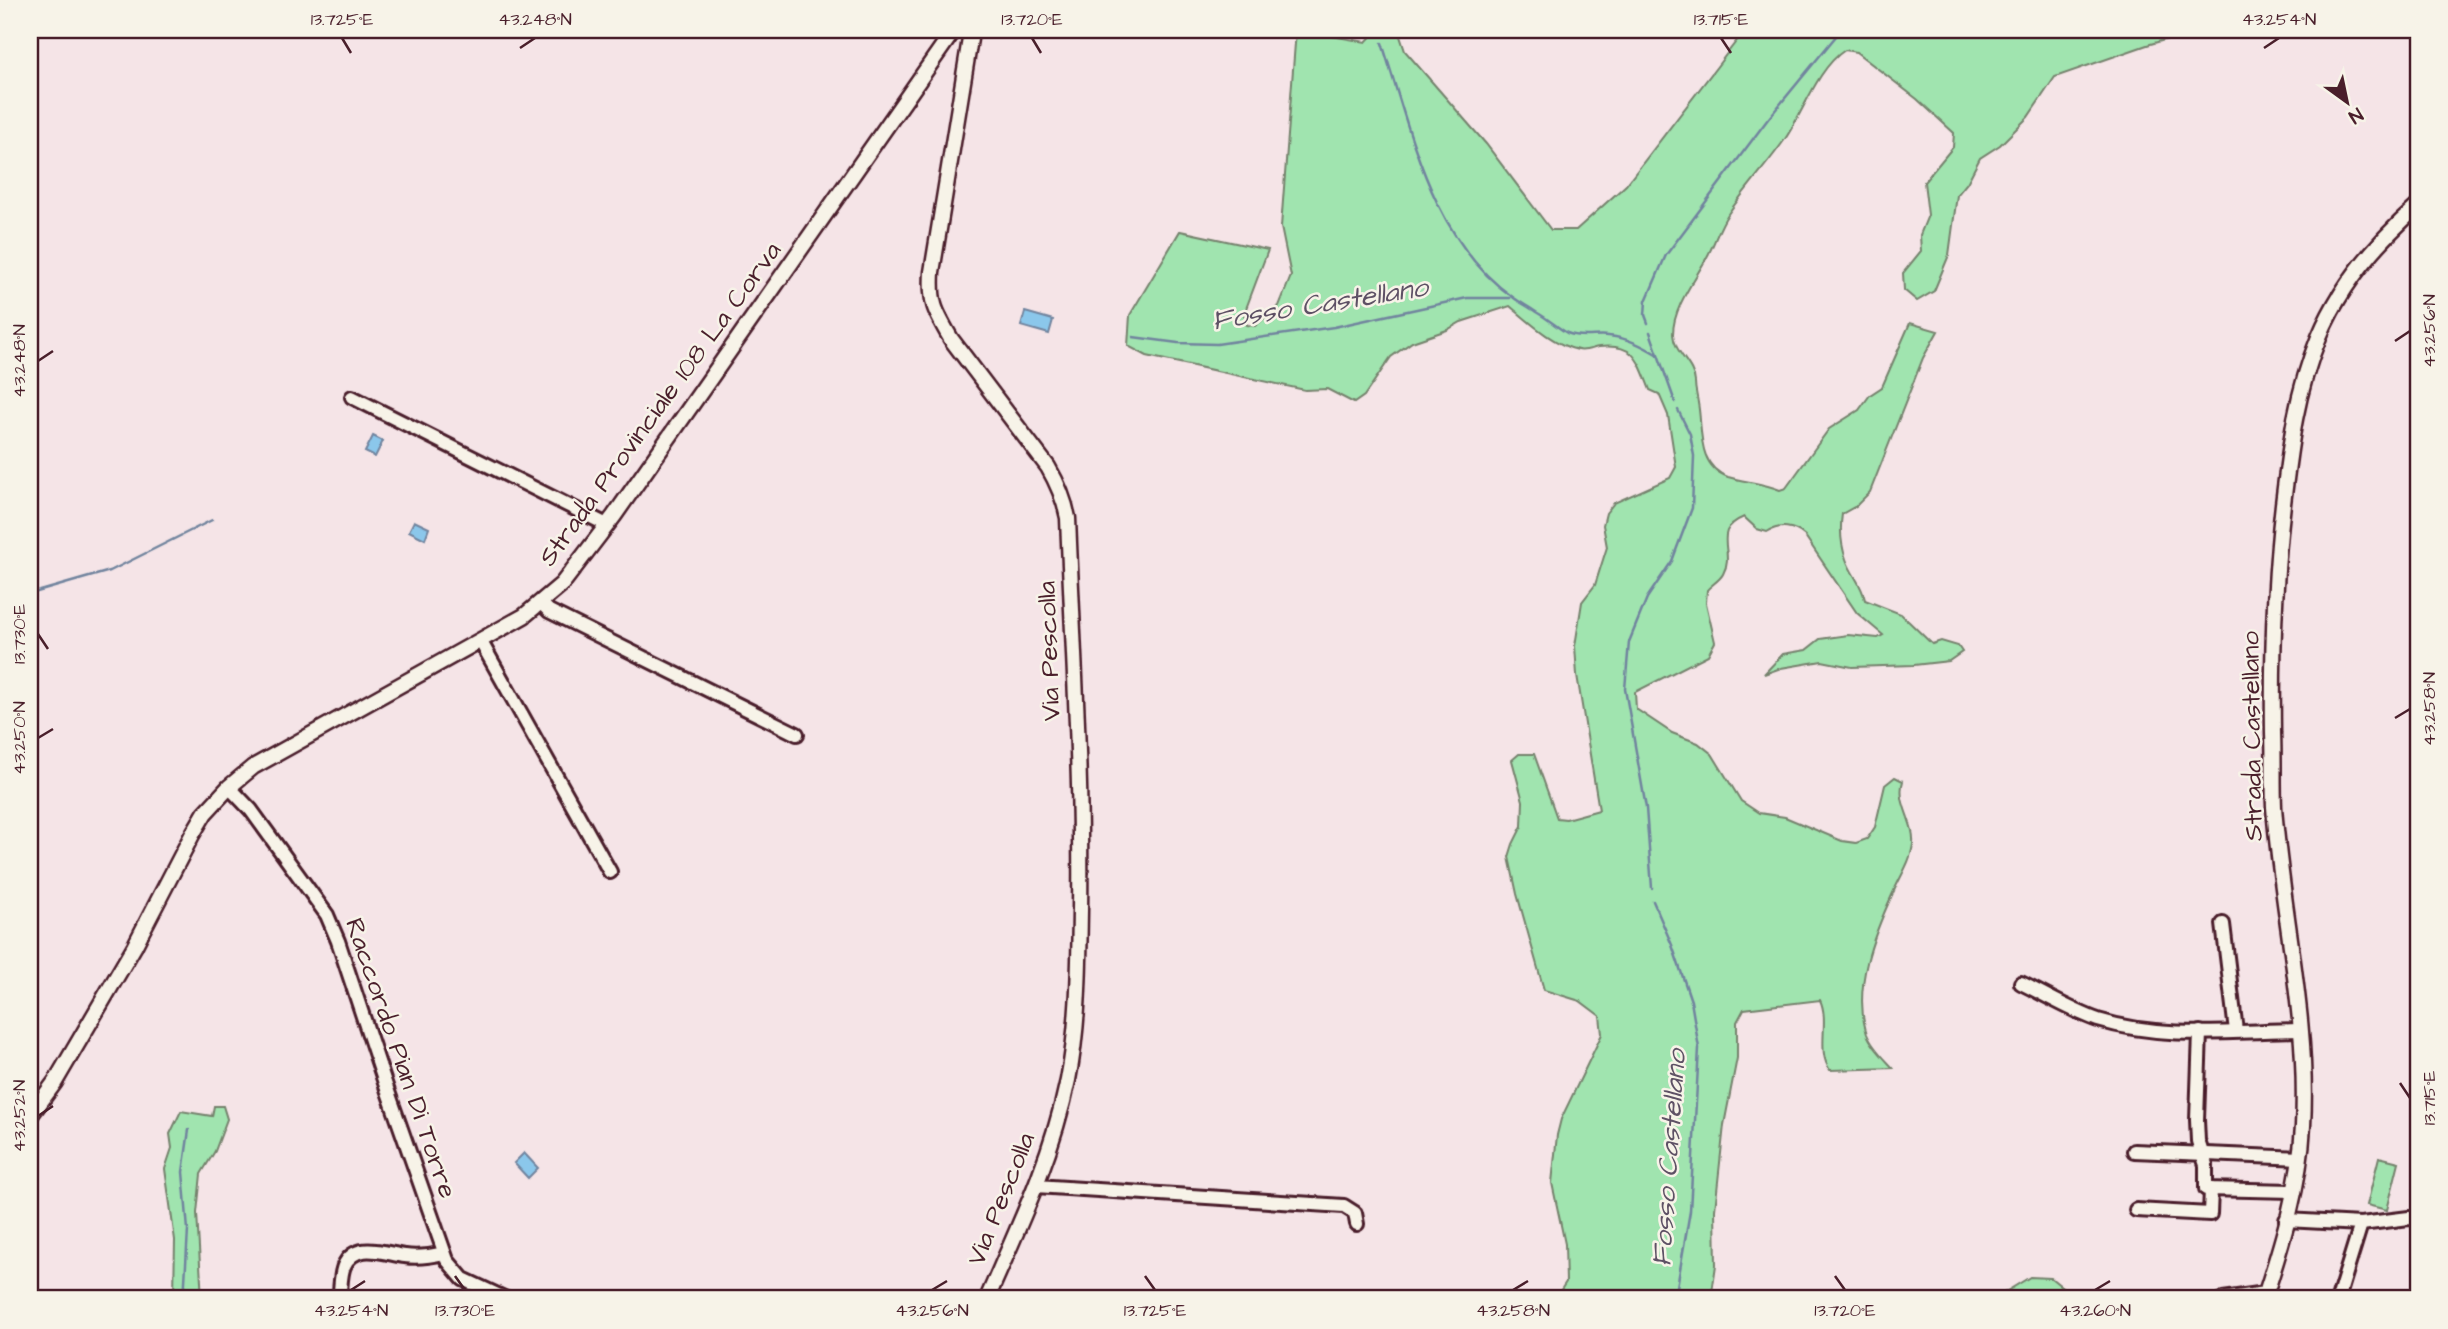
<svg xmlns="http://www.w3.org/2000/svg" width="2448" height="1329" viewBox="0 0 2448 1329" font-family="'Architects Daughter',sans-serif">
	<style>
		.green { fill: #a0e4af; stroke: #75826d; stroke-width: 2 }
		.water { fill: #8bc7eb; stroke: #71849e; stroke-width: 2 }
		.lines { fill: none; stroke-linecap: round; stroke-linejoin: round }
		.stream { stroke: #71849e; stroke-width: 2.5 }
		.minor-casing { stroke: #4a1f2b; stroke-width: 18 }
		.tertiary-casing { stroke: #4a1f2b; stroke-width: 19 }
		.minor { stroke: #f7f3e8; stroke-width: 12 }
		.tertiary { stroke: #f7f3e8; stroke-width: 14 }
		.ticks { fill: none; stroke: #4a1f2b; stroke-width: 2.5 }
		.labels { text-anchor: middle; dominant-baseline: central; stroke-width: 5; stroke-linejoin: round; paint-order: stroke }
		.street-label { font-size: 26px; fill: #4a1f2b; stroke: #f7f3e8 }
		.water-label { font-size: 28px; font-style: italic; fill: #5e5165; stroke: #f7f3e8 }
		.neatline { fill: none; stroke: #4a1f2b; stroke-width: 2.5 }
		.ticks-label { font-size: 18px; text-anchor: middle; fill: #4a1f2b }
	</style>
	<rect width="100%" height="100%" fill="#f5e4e7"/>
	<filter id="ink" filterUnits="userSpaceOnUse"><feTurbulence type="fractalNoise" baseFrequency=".0143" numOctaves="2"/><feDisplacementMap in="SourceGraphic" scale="14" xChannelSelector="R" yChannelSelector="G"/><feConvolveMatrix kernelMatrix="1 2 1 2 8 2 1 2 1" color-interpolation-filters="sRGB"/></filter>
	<g filter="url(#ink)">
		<g class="green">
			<path d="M1296,30L1366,42L1377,30H1398L1405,51L1486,144L1551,230H1576L1626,185L1745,30H2200L2147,45L2055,77L2028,117L2000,145L1980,158L1967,183L1957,195L1949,255L1934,291L1917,301L1904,290L1903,273L1921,251L1920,235L1928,215L1924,182L1953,147L1954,133L1917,99L1856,52L1845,50C1817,68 1802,116 1783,142C1766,166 1745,189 1728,214C1719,227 1715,243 1707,257C1695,280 1673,307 1673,334C1674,353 1694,364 1695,382C1695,390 1697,395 1698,403C1703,428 1696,466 1728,477C1745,482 1763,483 1780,490L1786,488L1829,429L1859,410L1870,395L1882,387L1910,323L1938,331L1923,358L1870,492L1856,506L1842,514C1840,528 1841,545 1846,559C1851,574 1862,584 1865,600L1901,614L1932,644L1941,641L1958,646L1962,652L1949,661L1914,665L1852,667L1822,661L1781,668L1764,674L1783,654L1806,650L1820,639L1848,635L1878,638L1883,635L1857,613L1805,536C1794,526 1780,524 1767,532L1757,529L1744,517C1710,531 1736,551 1723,574C1720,580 1711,585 1707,590L1706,603L1715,642L1708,655L1635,692L1636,709L1672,733L1698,743L1712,754L1741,801L1759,813L1785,817L1842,841L1856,843L1867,839L1875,827L1885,785L1895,777L1903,781C1896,803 1915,822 1913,844C1911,861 1900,877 1893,893C1874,934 1852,988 1867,1034C1872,1047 1884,1058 1893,1068L1830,1070C1816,1051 1830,1021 1820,1000L1744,1009L1737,1022V1058L1724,1125L1715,1210L1716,1265L1711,1299H1555L1566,1282L1565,1244L1552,1183L1557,1135L1561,1119L1602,1034L1600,1016L1580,1001L1544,990L1517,894L1509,857L1513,844L1522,826L1523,801L1512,760L1519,754H1534L1557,818L1566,819L1599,810L1577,675L1575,646L1582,602L1595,585L1607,547L1603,525L1606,513L1614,503L1670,478L1676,467L1668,415L1659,394L1650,390C1638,360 1635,343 1599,347C1592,348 1585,352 1578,350C1553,345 1528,321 1510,306L1461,322L1447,330L1412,342L1391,357L1364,396L1354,403L1327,389L1305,390L1147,356L1128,346L1130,315L1180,231L1268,250L1244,314L1247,325L1255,326L1279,306L1291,276L1281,227Z"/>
			<polygon points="214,1106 223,1106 227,1119 215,1151 201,1174 197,1213 202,1299 171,1299 174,1295 175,1240 165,1169 172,1148 170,1134 181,1111 212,1116"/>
			<polygon points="2379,1157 2399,1162 2387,1210 2367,1205"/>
			<polygon points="2030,1277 2051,1278 2066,1290 2093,1299 1994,1299"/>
		</g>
		<g class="water">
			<polygon points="1025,312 1053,320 1049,334 1021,326"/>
			<polygon points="373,436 383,441 375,457 365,452"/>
			<polygon points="414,521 429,528 425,539 409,531"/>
			<polygon points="524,1153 538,1168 528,1178 514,1163"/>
		</g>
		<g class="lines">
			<g class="stream">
				<path d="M1382,43C1411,132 1432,241 1514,298C1521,303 1529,307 1536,312C1547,318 1557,327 1567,333C1581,339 1596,334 1609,336C1628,338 1643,346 1658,355"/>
				<polyline points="1648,323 1645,315 1646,301 1666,255 1768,119 1841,30"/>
				<polyline points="1650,332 1675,402"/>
				<polyline points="1133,337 1178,343 1217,344 1334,327 1467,298 1510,298"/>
				<polyline points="30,594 110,571 212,520"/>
				<polyline points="1652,888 1646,808 1625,689 1629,642 1647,598 1672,561 1692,508 1694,456 1690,434 1678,410"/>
				<polyline points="1653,901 1672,945 1691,1001 1699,1048 1690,1211 1677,1287 1677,1299"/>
				<polyline points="184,1299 188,1230 183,1172 189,1130"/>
			</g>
			<defs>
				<g id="minor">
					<polyline points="352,397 607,525"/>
					<polyline points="541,603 549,611 797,734"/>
					<polyline points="481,642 610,872"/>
					<polyline points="229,787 251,810 327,915 338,941 386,1086 447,1260 463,1279 506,1299"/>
					<polyline points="2223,924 2236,1031"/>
					<path d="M2021,983C2046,995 2072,1011 2098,1020C2163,1040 2234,1031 2300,1030"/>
					<polyline points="2200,1032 2197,1120 2198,1141 2206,1165 2206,1189 2293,1191"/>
					<polyline points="2134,1151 2300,1158"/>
					<polyline points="1036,1186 1344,1206 1355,1213 1357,1224"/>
					<polyline points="2136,1210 2210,1214 2211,1189"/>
					<polyline points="2286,1220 2361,1224 2409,1218 2418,1219"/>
					<path d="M339,1299C341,1289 340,1275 344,1266C355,1240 386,1254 405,1256C418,1258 431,1256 444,1253"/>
					<polyline points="2223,1299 2266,1293"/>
					<polyline points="2338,1299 2361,1224"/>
				</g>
				<g id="tertiary">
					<path d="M970,30V39L932,272C930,304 935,311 951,339L1048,467C1058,484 1064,498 1068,518C1073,648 1082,780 1080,911C1079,967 1079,1024 1068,1080C1052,1157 1018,1228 987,1299"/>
					<polyline points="30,1116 55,1082 134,947 192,835 205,813 229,787 253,767 524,616 562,584 614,516 954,30"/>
					<path d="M2264,1299C2282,1244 2300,1185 2303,1126C2309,1019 2282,914 2274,807C2273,783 2274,758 2273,733C2272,656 2274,581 2283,504C2290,445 2296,393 2319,337C2340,286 2377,242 2418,206"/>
				</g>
			</defs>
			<use href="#minor" class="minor-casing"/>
			<use href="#tertiary" class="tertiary-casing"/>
			<use href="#minor" class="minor"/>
			<use href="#tertiary" class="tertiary"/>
		</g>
	</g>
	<path class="ticks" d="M342,38L351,53M1032,38L1041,53M1721,38L1731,53M520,48L535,38M2264,48L2279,38M2395,341L2410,331M38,361L53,351M38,634L48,649M2395,718L2410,709M38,738L53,729M2400,1083L2410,1098M38,1116L53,1106M455,1276L465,1290M1145,1276L1155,1290M1835,1276L1845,1290M351,1290L365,1281M932,1290L947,1281M1513,1290L1528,1281M2095,1290L2110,1281"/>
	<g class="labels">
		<g class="street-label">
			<text transform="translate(660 404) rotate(-54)">Strada Provinciale 108 La Corva</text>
			<text transform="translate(1049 651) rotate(-92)">Via Pescolla</text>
			<text transform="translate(2252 736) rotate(-91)">Strada Castellano</text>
			<text transform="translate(401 1058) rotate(71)">Raccordo Pian Di Torre</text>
			<text transform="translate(1001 1199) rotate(-68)">Via Pescolla</text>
		</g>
		<g class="water-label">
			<text transform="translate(1320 304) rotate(-9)">Fosso Castellano</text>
			<text transform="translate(1669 1158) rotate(-86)">Fosso Castellano</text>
		</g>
	</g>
	<rect width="2448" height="1329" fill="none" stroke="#f7f3e8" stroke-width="77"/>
	<g transform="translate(2347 102) rotate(147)" stroke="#f7f3e8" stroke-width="5" paint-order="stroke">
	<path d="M0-5L12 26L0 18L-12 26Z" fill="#4a1f2b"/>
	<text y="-10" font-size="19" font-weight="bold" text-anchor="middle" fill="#4a1f2b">N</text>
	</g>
	<rect x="38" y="38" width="2372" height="1252" class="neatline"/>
	<g class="ticks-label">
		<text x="342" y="25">13.725°E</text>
		<text x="535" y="25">43.248°N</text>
		<text x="1032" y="25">13.720°E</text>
		<text x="1721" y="25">13.715°E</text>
		<text x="2279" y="25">43.254°N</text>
		<text transform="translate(2429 331) rotate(-90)" y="6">43.256°N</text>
		<text transform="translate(19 361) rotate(-90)" y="6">43.248°N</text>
		<text transform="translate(19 634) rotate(-90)" y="6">13.730°E</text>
		<text transform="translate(2429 709) rotate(-90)" y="6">43.258°N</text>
		<text transform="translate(19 738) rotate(-90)" y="6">43.250°N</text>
		<text transform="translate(2429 1098) rotate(-90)" y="6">13.715°E</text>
		<text transform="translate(19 1116) rotate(-90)" y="6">43.252°N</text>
		<text x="351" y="1316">43.254°N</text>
		<text x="465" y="1316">13.730°E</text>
		<text x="932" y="1316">43.256°N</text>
		<text x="1155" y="1316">13.725°E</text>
		<text x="1513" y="1316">43.258°N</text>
		<text x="1845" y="1316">13.720°E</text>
		<text x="2095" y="1316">43.260°N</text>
	</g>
</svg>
